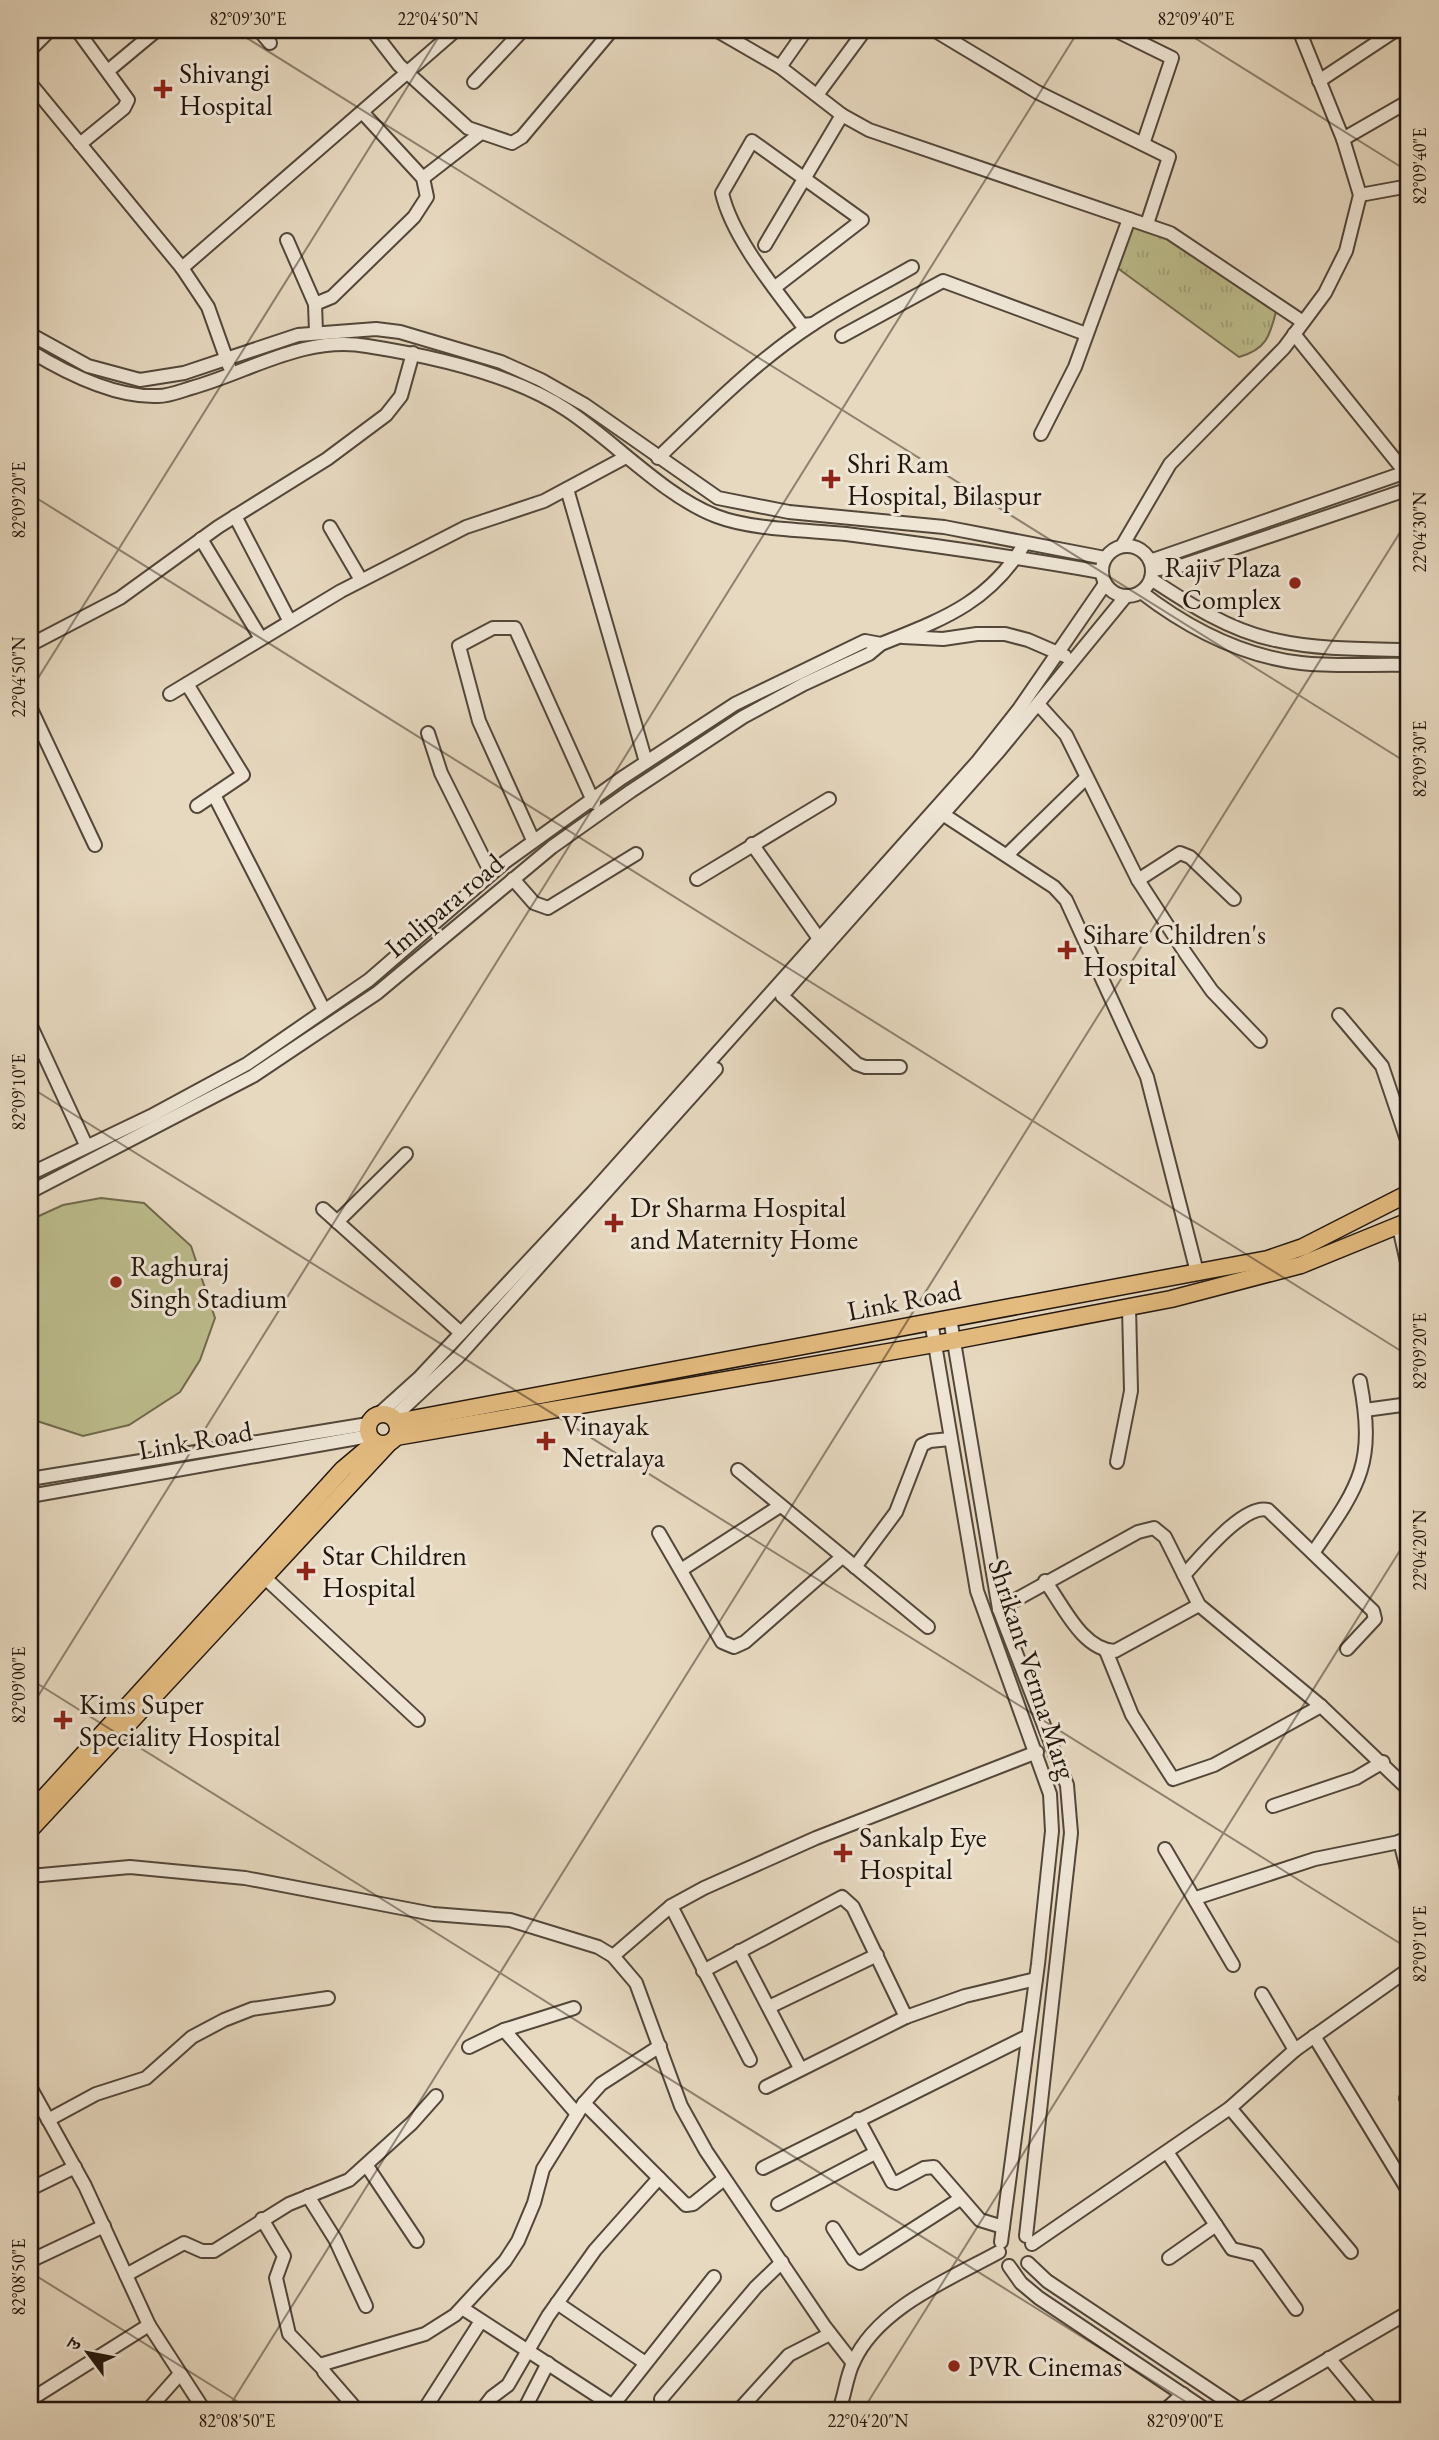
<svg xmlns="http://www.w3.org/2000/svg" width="1439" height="2440" viewBox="0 0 1439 2440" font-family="'EB Garamond','Noto Serif Devanagari',serif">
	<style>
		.grass { fill: url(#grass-tufts); stroke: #706a4d; stroke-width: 2 }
		.garden { fill: #bdbd8d; stroke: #706a4d; stroke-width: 2 }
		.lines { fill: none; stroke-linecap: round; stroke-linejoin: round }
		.minor-casing { stroke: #53473a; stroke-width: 16 }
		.major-casing { stroke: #22160d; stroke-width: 19 }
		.minor { stroke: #efe6d6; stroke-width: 12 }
		.major { stroke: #e4bc80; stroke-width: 16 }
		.ticks { fill: none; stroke: #22160d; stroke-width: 2; stroke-opacity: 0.45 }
		.poi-dot { fill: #8f2418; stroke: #efe6d6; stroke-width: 2.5 }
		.labels { text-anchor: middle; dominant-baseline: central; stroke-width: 6; stroke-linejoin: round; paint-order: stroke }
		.poi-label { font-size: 28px; fill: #22160d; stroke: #efe6d6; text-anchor: start }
		.street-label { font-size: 28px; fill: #22160d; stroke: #efe6d6 }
		.neatline { fill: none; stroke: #22160d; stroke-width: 2.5 }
		.ticks-label { font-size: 18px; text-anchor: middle; fill: #22160d }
	</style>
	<defs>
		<pattern id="grass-tufts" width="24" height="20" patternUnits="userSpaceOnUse" patternTransform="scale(1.75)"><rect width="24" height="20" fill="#bdbd8d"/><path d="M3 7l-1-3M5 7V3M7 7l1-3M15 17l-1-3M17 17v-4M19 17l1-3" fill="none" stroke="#a2a278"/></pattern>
	</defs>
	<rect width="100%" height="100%" fill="#e7d9c0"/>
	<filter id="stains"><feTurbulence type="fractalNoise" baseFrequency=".00286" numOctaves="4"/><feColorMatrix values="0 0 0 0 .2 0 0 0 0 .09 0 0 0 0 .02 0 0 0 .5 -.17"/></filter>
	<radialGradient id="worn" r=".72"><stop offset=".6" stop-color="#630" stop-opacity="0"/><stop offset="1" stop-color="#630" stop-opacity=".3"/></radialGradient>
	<path class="grass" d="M1147,224L1277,308C1270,334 1268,349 1239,357L1116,267L1134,225Z"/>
	<polygon class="garden" points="101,1198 144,1203 191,1246 215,1318 200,1360 180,1392 129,1425 83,1436 34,1420 30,1416 30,1220 63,1205"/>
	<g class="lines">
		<defs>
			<g id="minor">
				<polyline points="77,30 128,100 124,108 80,144"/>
				<polyline points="259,30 270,43"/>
				<polyline points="372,30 399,65 468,128 512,143 522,137 612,30"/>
				<polyline points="716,30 780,67 842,115 869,130 1170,233 1303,322"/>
				<polyline points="934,30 1037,92 1169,157 1147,224"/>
				<polyline points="1115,30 1172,58 1143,144"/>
				<polyline points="30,50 50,30"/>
				<polyline points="780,67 806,30"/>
				<polyline points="109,70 157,30"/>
				<polyline points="1319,81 1396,30"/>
				<polyline points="474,82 523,30"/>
				<polyline points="30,83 182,268 208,307 229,366"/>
				<polyline points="817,95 865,30"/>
				<polyline points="1343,139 1409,101"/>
				<polyline points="423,178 481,133"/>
				<polyline points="1360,195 1409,186"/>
				<polyline points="287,240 315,304 316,332"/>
				<polyline points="765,245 842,115"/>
				<polyline points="182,268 456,30"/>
				<path d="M774,288L862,220L752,141L722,193C732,237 775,289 802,325L813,324"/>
				<polyline points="315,304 332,297 414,217 427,197 423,178 363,113"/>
				<polyline points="30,334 88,366 140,380 184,373 298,335 376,329 400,332 501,362 541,380 585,405 718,498 789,512 944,527 1105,558"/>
				<polyline points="1294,334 1405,472"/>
				<polyline points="842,336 943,281 1086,334"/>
				<path d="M30,351C66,373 115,398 158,396C169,396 181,391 191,388C249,372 304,335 367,346C431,356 513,374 567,410C614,441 664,496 716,516C752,530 807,530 846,534C932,545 1016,557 1101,572"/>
				<polyline points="1041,434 1075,367 1129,219"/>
				<path d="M658,458C708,410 756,361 813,324C845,303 879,286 912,267"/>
				<polyline points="567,489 646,762"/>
				<polyline points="235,516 289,620"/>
				<polyline points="330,527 361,580"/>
				<polyline points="201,539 260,637"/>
				<circle cx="1127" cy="571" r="25"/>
				<polyline points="1122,546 1170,464 1284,348 1325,293 1346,251 1360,195 1343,139 1299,30"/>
				<polyline points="1150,561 1409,471"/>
				<polyline points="1152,570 1184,565 1409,489"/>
				<path d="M1151,579C1189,604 1230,631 1275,640C1319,650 1365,649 1409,650"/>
				<path d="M1141,592C1189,629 1241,656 1301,663C1337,667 1374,664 1409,665"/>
				<polyline points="903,637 943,639 977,634 1005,634 1028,640 1065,656"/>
				<polyline points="30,645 120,598 218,527 327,459 386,415 401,396 413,353"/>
				<polyline points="187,684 243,775 197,806"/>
				<polyline points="170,694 341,591 466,527 544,501 626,457"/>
				<polyline points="1038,704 1066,735 1138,880 1186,954 1212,991 1260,1041"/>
				<polyline points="30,707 95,845"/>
				<polyline points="428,733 441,773 491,873"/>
				<polyline points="214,795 324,1010"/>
				<polyline points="938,811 1054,887 1066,900 1147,1077 1197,1272"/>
				<polyline points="533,840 479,721 459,646 493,628 515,628 594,803"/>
				<polyline points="752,844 820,940"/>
				<polyline points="1007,855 1086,778"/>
				<polyline points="513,879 534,903 548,908 636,854"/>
				<polyline points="697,879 829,799"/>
				<polyline points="1138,880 1180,853 1190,857 1234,899"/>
				<polyline points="787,990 999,751 1126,596"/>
				<polyline points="782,996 857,1064 865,1067 900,1067"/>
				<polyline points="1339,1015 1382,1066 1409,1146"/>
				<polyline points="30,1024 86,1145"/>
				<polyline points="30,1174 151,1116 247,1064 369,980 505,862 622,778 735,704 865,641 881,644"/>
				<path d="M30,1192L253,1076L377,993L552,847L631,791L743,717L804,684L869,654L881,644C943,619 989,603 1025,543"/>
				<polyline points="323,1209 461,1333"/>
				<polyline points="337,1222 406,1154"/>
				<polyline points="1399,1227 1409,1271"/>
				<polyline points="950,1318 999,1609 1067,1785 1071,1833 1026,2236"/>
				<polyline points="931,1321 977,1591 1050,1794 1052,1831 1038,1964 1001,2242"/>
				<polyline points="1365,1410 1409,1404"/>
				<polyline points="379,1414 419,1378 593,1192 978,761 1019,709 1105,584"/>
				<polyline points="393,1418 458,1357 716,1069"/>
				<polyline points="1117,1462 1131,1391 1129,1307"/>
				<polyline points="738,1470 928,1627"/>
				<polyline points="30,1479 368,1424"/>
				<polyline points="30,1496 369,1436"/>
				<polyline points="659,1533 722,1642 734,1647 745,1642 842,1557"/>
				<path d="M1313,1553C1359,1486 1376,1465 1360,1381"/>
				<polyline points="855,1567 896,1512 922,1445 930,1441 950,1439"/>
				<polyline points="681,1570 780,1506"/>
				<path d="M1184,1575C1200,1558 1244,1503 1268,1510L1373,1611L1375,1619L1347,1649"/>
				<polyline points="263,1576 418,1720"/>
				<path d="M1045,1581C1063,1605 1082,1650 1115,1651L1199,1605"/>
				<polyline points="999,1609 1138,1532 1154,1528 1165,1537 1199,1605 1321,1706 1409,1790"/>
				<polyline points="1106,1651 1132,1715 1173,1779 1214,1765 1321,1706"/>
				<polyline points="1273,1806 1356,1778 1383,1762"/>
				<polyline points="1400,1841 1409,1877"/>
				<polyline points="1165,1849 1233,1965"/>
				<polyline points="30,1876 130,1867 245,1878 433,1914 510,1920 598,1947 613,1956 636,1983 681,2106 706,2151 825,2327 853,2363"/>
				<polyline points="1196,1898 1315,1859 1409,1840"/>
				<polyline points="671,1906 750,2060"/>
				<polyline points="739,1951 800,2068"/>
				<polyline points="613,1956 671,1906 704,1888 816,1838 1037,1752"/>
				<polyline points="703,1971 842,1897 853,1907 906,2017"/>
				<polyline points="1262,1994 1295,2050"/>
				<polyline points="769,2007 877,1955"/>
				<polyline points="504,2030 574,2008"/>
				<polyline points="1314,2036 1409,2192"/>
				<polyline points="469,2047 504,2030 577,2114"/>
				<polyline points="30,2087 85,2186 149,2325 204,2410"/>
				<polyline points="766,2087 906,2017 965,1996 1036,1979"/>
				<polyline points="1406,2098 1409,2096"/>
				<polyline points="584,2103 686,2205 693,2204 724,2179"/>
				<polyline points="1230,2108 1351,2252"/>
				<polyline points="858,2119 892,2182 896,2183 924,2168 934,2167 980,2220 1003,2227"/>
				<polyline points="48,2120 96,2094 146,2078 192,2037 224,2020 252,2009 328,1998"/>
				<polyline points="1167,2152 1232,2249 1257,2255 1296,2309"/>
				<polyline points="367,2166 417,2241"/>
				<polyline points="763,2168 1028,2036"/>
				<polyline points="30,2189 75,2167"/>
				<polyline points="308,2196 335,2239 366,2306"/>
				<polyline points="778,2204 875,2153"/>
				<polyline points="262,2219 284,2256 276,2278 289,2334 322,2368"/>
				<polyline points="833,2228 853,2259 860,2263 960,2199"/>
				<polyline points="1032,2244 1230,2108 1295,2050 1409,1969"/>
				<polyline points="1169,2258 1216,2225"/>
				<polyline points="30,2261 104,2226"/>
				<polyline points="1028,2263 1047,2281 1240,2410"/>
				<polyline points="1009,2266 1021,2283 1039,2298 1206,2410"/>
				<polyline points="126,2275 184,2243 202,2251 214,2251 289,2204 349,2180 412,2123 436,2096"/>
				<polyline points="557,2303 644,2362"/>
				<polyline points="462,2308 619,2410"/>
				<polyline points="1329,2358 1372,2410"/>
				<polyline points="661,2399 756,2287 782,2262"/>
				<polyline points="30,2400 149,2325"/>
				<polyline points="613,2405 714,2277"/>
				<polyline points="148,2410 179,2375"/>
				<polyline points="357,2410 324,2372 323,2364 425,2334 455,2315 505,2261 518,2241 534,2203 543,2169 584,2103 601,2084 660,2046"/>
				<polyline points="424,2410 481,2321"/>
				<polyline points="482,2410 492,2397 508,2385 548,2316 595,2250 659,2178"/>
				<polyline points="524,2410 548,2363"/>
				<polyline points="739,2410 789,2355 830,2334"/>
				<path d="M839,2410C845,2395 846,2378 853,2363C877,2308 950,2279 999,2252"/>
				<polyline points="1165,2410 1183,2394"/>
				<polyline points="1241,2410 1409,2312"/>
			</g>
			<g id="major">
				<circle cx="383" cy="1429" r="15"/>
				<polyline points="396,1422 1268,1259 1303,1247 1409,1193"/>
				<polyline points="396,1437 952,1341 1171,1299 1301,1265 1409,1221"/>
				<polyline points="30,1813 343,1469 375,1442"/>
				<polyline points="30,1830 389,1443"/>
			</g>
		</defs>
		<use href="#minor" class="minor-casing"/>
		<use href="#major" class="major-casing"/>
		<use href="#minor" class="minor"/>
		<use href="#major" class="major"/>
	</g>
	<path class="ticks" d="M234,30L1409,764M1182,30L1409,172M30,494L1409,1356M30,691L443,30M30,1087L1409,1949M30,1679L1199,2410M30,1709L1079,30M30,2272L251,2410M227,2410L1409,518M863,2410L1409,1536"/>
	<g class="poi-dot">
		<path d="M159.5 78.5h7v7h7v7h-7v7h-7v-7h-7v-7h7z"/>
		<path d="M827.5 468.5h7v7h7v7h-7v7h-7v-7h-7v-7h7z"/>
		<circle cx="1295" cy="583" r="7"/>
		<path d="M1063.5 939.5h7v7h7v7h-7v7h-7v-7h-7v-7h7z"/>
		<path d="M610.5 1212.5h7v7h7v7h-7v7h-7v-7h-7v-7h7z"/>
		<circle cx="116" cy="1282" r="7"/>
		<path d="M542.5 1430.5h7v7h7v7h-7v7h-7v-7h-7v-7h7z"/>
		<path d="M302.5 1560.5h7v7h7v7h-7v7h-7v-7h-7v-7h7z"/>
		<path d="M59.5 1709.5h7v7h7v7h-7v7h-7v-7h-7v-7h7z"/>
		<path d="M839.5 1842.5h7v7h7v7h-7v7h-7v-7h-7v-7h7z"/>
		<circle cx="954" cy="2366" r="7"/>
	</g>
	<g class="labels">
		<g class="poi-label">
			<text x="179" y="73">Shivangi<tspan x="179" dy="32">Hospital</tspan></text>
			<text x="847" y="463">Shri Ram<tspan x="847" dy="32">Hospital, Bilaspur</tspan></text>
			<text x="1281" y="567" text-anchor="end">Rajiv Plaza<tspan x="1281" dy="32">Complex</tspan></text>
			<text x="1083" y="934">Sihare Children's<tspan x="1083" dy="32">Hospital</tspan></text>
			<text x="630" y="1207">Dr Sharma Hospital<tspan x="630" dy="32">and Maternity Home</tspan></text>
			<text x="130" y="1266">Raghuraj<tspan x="130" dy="32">Singh Stadium</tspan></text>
			<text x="562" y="1425">Vinayak<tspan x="562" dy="32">Netralaya</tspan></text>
			<text x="322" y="1555">Star Children<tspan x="322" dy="32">Hospital</tspan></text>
			<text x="79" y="1704">Kims Super<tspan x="79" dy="32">Speciality Hospital</tspan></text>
			<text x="859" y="1837">Sankalp Eye<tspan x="859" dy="32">Hospital</tspan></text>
			<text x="968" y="2366">PVR Cinemas</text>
		</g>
		<g class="street-label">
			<text transform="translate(444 905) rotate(-40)">Imlipara road</text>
			<text transform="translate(904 1300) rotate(-11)">Link Road</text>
			<text transform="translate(195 1440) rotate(-10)">Link Road</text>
			<text transform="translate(1033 1669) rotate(72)">Shrikant Verma Marg</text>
		</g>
	</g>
	<rect width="1439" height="2440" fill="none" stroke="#e7d9c0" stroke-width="77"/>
	<g transform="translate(88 2353) rotate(302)" stroke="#efe6d6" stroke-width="5" paint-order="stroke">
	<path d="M0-5L12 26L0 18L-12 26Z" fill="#22160d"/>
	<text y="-10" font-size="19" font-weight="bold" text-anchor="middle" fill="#22160d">उ</text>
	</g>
	<rect x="38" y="38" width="1362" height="2364" class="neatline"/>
	<g class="ticks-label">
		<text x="248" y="25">82°09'30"E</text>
		<text x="438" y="25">22°04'50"N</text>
		<text x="1196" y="25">82°09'40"E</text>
		<text transform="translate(1420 166) rotate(-90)" y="6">82°09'40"E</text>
		<text transform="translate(19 500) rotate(-90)" y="6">82°09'20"E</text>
		<text transform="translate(1420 532) rotate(-90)" y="6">22°04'30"N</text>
		<text transform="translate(19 677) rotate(-90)" y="6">22°04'50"N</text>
		<text transform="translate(1420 759) rotate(-90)" y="6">82°09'30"E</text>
		<text transform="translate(19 1092) rotate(-90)" y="6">82°09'10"E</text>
		<text transform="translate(1420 1351) rotate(-90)" y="6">82°09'20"E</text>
		<text transform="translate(1420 1550) rotate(-90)" y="6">22°04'20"N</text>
		<text transform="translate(19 1685) rotate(-90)" y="6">82°09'00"E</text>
		<text transform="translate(1420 1944) rotate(-90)" y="6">82°09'10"E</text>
		<text transform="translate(19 2277) rotate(-90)" y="6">82°08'50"E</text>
		<text x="237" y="2427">82°08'50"E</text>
		<text x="868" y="2427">22°04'20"N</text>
		<text x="1185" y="2427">82°09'00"E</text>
	</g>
	<rect width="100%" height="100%" filter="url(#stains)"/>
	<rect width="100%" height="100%" fill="url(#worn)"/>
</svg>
